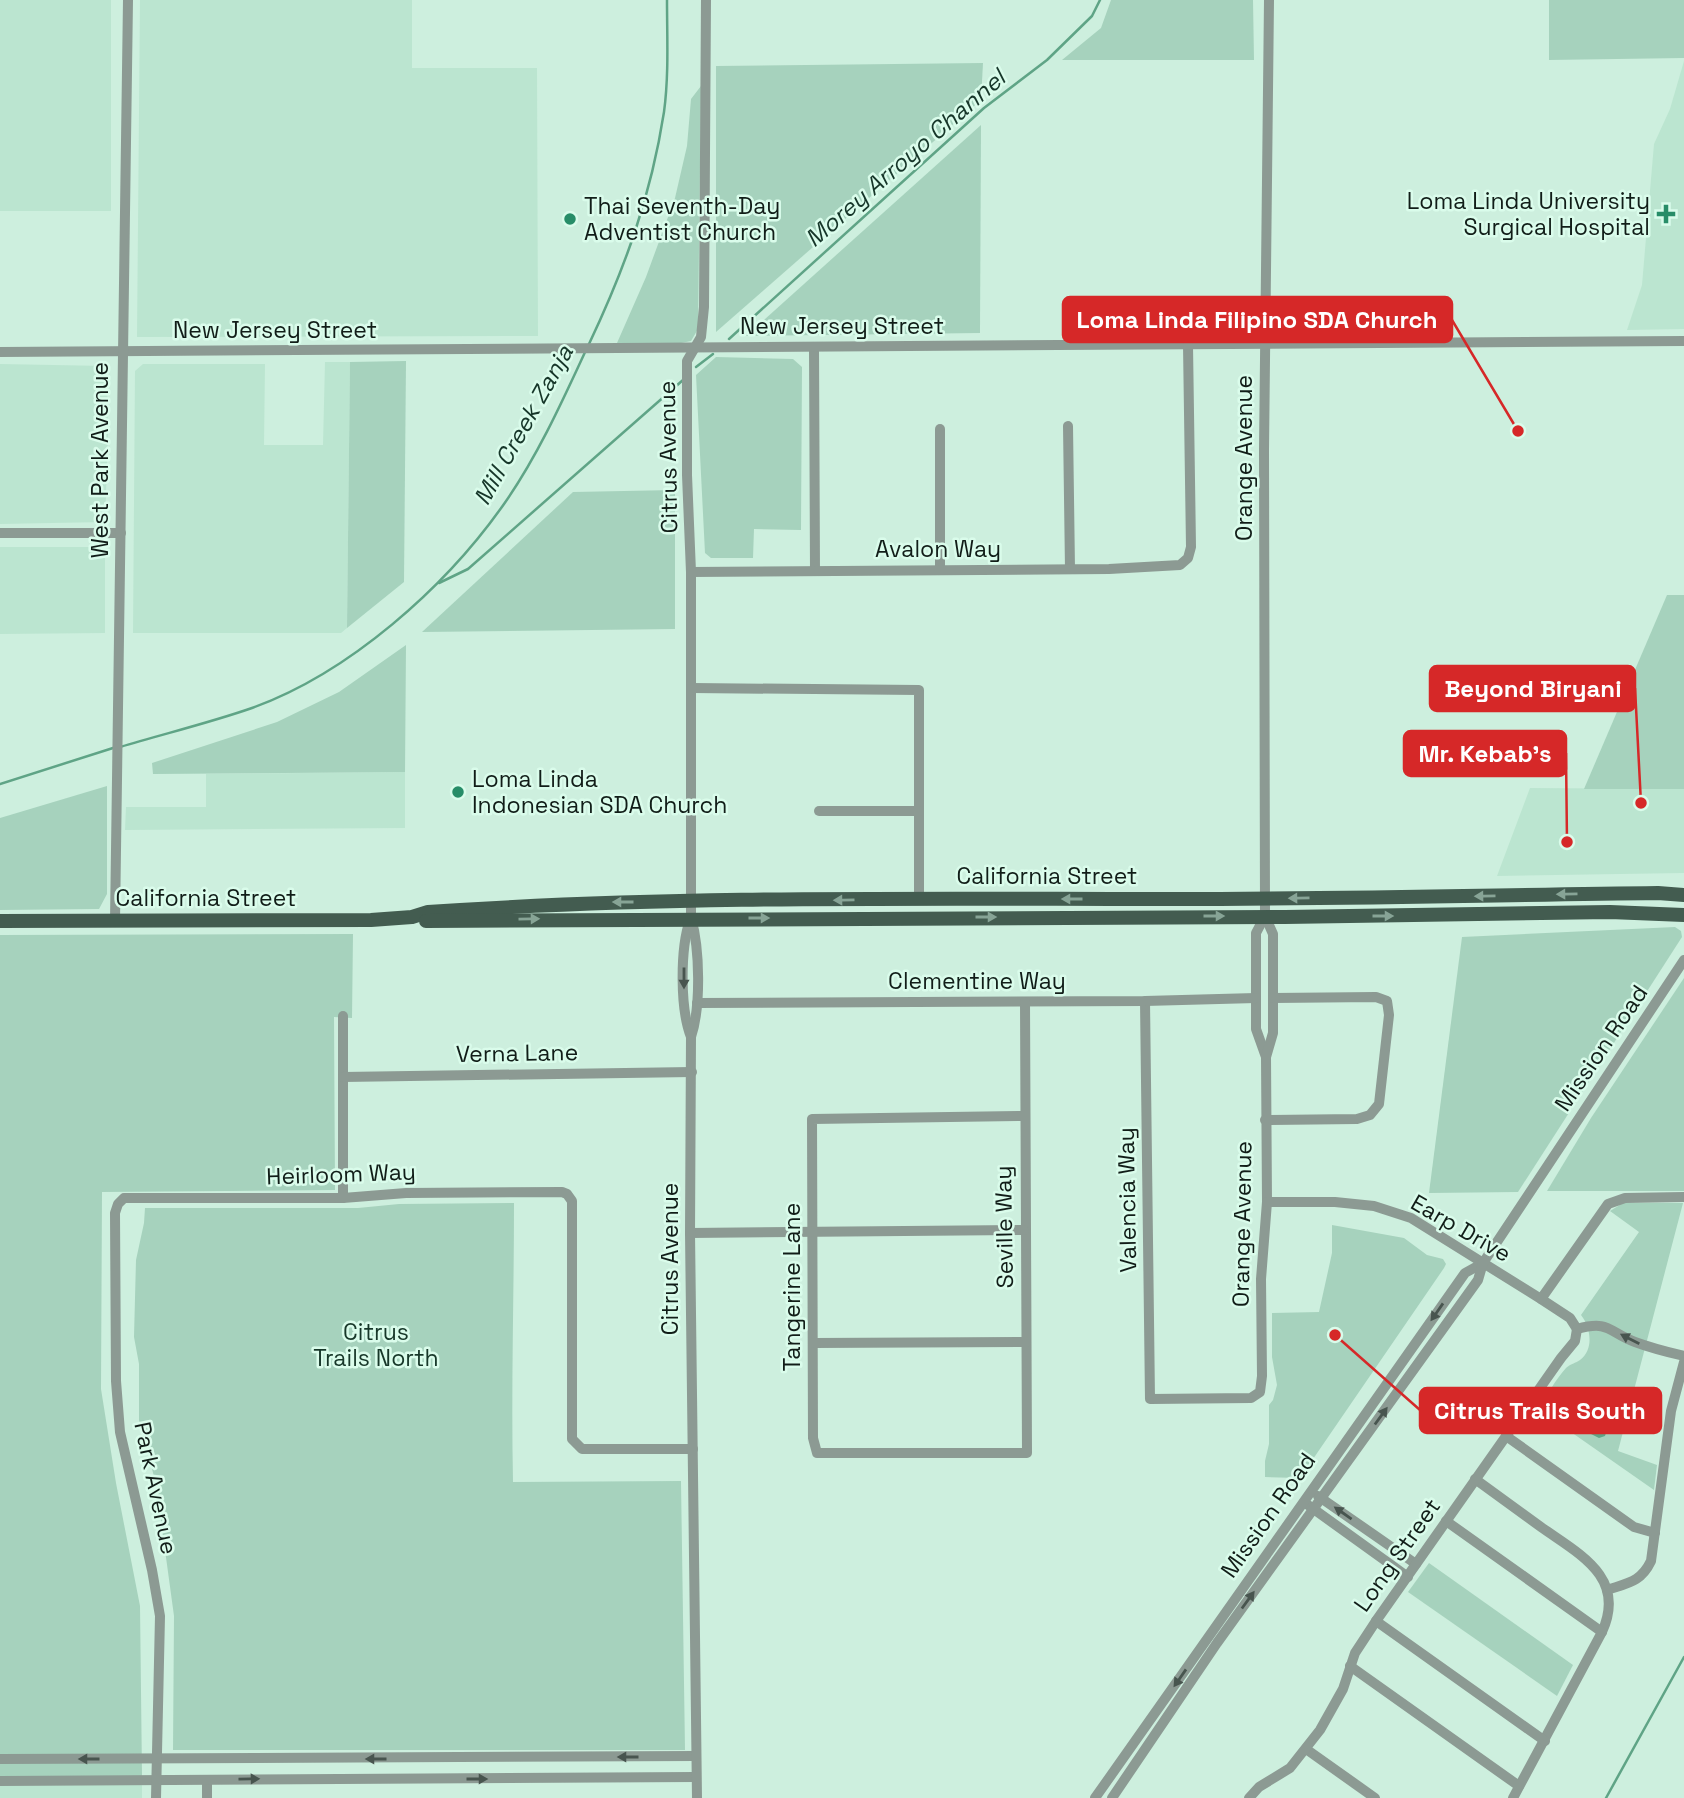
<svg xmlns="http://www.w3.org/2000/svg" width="1684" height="1798" viewBox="0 0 1684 1798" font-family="'Space Grotesk',sans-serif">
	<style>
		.built { fill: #bbe5d0 }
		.green { fill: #a6d2bd }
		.water { fill: #5fa486 }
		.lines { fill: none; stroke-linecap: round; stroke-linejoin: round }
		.stream { stroke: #5fa486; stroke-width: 2.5 }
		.minor { stroke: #8c9a93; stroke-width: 10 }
		.major { stroke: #435c50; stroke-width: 14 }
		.oneway { fill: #87a496 }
		.oneway2 { fill: #48554f }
		.poi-dot { fill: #278d68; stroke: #dafceb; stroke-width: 2.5 }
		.labels { text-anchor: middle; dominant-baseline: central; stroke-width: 5; stroke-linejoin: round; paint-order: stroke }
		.poi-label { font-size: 23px; fill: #111d18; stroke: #dafceb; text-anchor: start }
		.street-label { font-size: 23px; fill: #111d18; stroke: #dafceb }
		.park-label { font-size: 23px; fill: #173729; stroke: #dafceb }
		.water-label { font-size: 24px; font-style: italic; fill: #163629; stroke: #dafceb }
		.leader { fill: none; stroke: #d62828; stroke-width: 2.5 }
		.callout-dot { fill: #d62828; stroke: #dafceb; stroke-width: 2.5 }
		.callout { fill: #d62828; stroke: #d62828; stroke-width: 2.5 }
		.callout-label { font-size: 24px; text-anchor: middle; font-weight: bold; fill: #fff }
	</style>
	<rect width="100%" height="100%" fill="#cdefde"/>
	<g class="built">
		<rect x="0" y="0" width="111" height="211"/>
		<polygon points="140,0 412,0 412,68 537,68 538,336 137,337"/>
		<polygon points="1684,61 1684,329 1627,330 1642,285 1654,144 1670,109"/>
		<polygon points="325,362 350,362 347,628 341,633 133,633 135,371 143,364 265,364 264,445 323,445"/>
		<polygon points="0,364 107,366 108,436 105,522 0,524"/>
		<polygon points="0,547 105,547 105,633 0,634"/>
		<polygon points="405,772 405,828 125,830 126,807 206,807 206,774"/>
		<polygon points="1530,788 1684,789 1684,873 1497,876"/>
		<rect x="0" y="1776" width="142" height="22"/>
	</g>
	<g class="green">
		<polygon points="1111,0 1253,0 1254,60 1062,60 1101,28"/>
		<polygon points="1549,0 1684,0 1684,58 1549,60"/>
		<polygon points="983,63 981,100 716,332 716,66"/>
		<polygon points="701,86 698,329 691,341 681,343 617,343 646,277 675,198 687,146 691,99"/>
		<polygon points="981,125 980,333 746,336"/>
		<polygon points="716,357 793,359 802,367 801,530 754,529 753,558 711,558 705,553 696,375"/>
		<polygon points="406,361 404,582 347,628 350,362"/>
		<polygon points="675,490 675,629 422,632 573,492"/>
		<polygon points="1667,595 1684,595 1684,789 1584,789"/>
		<polygon points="406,645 405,772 153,774 152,763 277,722 339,692"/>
		<polygon points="107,786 107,894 99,909 0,910 0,818"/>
		<polygon points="1675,927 1681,931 1682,937 1518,1192 1429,1193 1462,937"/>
		<polygon points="353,934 352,1018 334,1017 335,1190 102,1192 101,1389 116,1483 140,1606 142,1776 0,1776 0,935"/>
		<polygon points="1684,978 1684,1191 1547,1191 1591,1118"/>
		<path d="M514,1203C514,1296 511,1389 513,1482L681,1481L685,1750H173L174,1616L156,1484L139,1420V1364L134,1337L136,1260L144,1223L145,1208H358L399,1204Z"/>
		<path d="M1623,1203H1683L1618,1451L1657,1465L1654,1490L1538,1409C1547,1396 1555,1380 1566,1368C1570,1364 1576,1363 1580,1360C1595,1349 1590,1326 1581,1315L1639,1232L1610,1211Z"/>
		<polygon points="1332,1225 1404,1238 1427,1255 1443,1259 1446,1264 1444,1268 1300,1478 1265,1477 1265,1461 1269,1444 1269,1405 1273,1400 1277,1385 1272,1357 1272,1313 1319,1312 1332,1253"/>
		<polygon points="1429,1563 1573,1665 1557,1696 1408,1592"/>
	</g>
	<path class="water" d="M1602,1399L1608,1406L1616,1407C1622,1420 1609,1424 1605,1436L1599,1438L1591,1434L1588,1415L1596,1408Z"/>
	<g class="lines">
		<g class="stream">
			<polyline points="729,339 984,108 1047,60 1092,16 1100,0"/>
			<path d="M589,344C625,268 651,196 664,112C669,75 667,37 667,0"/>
			<polyline points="696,367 713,354"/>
			<polyline points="439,583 468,569 683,380"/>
			<path d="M120,747C163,734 209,723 252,708C349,673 445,588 504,504C537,457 562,402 586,350"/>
			<polyline points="0,784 113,748"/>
			<polyline points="1606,1798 1684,1657"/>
		</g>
		<g class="minor">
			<polyline points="814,347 815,571"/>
			<polyline points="0,352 1684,341"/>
			<polyline points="1068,426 1070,569"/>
			<polyline points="940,429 940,570"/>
			<polyline points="0,533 121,533"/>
			<polyline points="691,572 1109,569 1180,565 1188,558 1191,547 1188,345"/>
			<polyline points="692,688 919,690 919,899"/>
			<polyline points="819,811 919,811"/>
			<polyline points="1265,916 1256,933 1256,1029 1266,1057"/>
			<path d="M690,920C680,949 680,1009 691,1037"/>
			<polyline points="115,921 128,0"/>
			<polyline points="1145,1001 1150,1399 1251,1398 1260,1392 1262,1376 1261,1279 1267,1202 1266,1057 1273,1033 1273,934 1265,916 1264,450 1269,0"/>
			<polyline points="697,1003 1145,1001 1256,998"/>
			<polyline points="343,1016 343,1198"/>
			<polyline points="343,1077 692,1072"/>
			<polyline points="1024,1116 812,1119 813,1438 817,1453 1027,1453 1025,1002"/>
			<polyline points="1265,1120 1357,1119 1370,1115 1379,1104 1389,1015 1387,1001 1376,997 1273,998"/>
			<polyline points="1267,1202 1335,1202 1374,1206 1411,1218 1541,1299 1570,1318 1577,1329"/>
			<polyline points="690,1233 1024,1230"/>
			<polyline points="1541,1299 1608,1204 1625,1198 1684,1197"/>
			<path d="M1577,1329C1610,1320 1608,1332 1635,1342C1651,1348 1667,1352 1684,1356"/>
			<polyline points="814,1343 1026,1342"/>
			<polyline points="1506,1436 1634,1527 1655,1533"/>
			<path d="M1475,1479C1497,1495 1519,1511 1541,1527C1579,1554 1627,1577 1602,1632L1513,1798"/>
			<polyline points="1318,1496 1416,1564"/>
			<polyline points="1308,1505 1408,1577"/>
			<polyline points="1446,1521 1602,1632"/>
			<path d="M1607,1590C1628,1583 1641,1582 1651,1561L1671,1411L1684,1362"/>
			<polyline points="1376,1621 1545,1741"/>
			<polyline points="1350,1666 1519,1786"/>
			<polyline points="1306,1749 1375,1798"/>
			<polyline points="0,1759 696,1756"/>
			<polyline points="207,1780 207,1798"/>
			<polyline points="0,1781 696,1777"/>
			<polyline points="156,1798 160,1616 152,1570 120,1432 116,1381 115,1213 118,1204 124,1198 343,1198 406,1193 562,1192 567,1194 572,1201 572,1439 582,1449 693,1449"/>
			<path d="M697,1798L690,1233L691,1037C701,1007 700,949 691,918V572L687,475V361L701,337L704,307L706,0"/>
			<polyline points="1095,1798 1465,1273 1483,1263"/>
			<polyline points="1112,1798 1217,1643 1478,1280 1483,1263 1684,960"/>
			<polyline points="1249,1798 1259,1787 1290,1768 1320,1730 1343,1689 1355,1653 1376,1621 1561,1358 1575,1341 1577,1329"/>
		</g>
		<g class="major">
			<path d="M0,921L371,920L412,917L428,912C676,895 927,899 1176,899C1336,899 1497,895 1658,893L1684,895"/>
			<polyline points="426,921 1285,917 1610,912 1684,915"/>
		</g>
	</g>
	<defs><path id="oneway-solid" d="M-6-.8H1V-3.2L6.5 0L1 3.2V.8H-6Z" transform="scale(1.75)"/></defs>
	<g class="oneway">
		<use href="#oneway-solid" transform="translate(1567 894) rotate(179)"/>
		<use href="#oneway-solid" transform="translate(1485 896) rotate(179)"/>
		<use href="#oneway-solid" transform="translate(1299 898) rotate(179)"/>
		<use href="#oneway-solid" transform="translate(1072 899) rotate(-180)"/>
		<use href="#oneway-solid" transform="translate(844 900) rotate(179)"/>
		<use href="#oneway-solid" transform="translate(623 902) rotate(180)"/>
		<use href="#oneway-solid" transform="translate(1214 916)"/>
		<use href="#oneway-solid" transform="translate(1383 916)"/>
		<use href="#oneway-solid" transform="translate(986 917)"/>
		<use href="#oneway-solid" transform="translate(759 918)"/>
		<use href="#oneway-solid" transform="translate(529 919) rotate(-1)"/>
	</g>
	<g class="oneway2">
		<use href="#oneway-solid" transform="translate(684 978) rotate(90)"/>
		<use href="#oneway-solid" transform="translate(1437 1312) rotate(125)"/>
		<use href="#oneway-solid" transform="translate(1630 1339) rotate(-153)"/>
		<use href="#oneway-solid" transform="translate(1381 1416) rotate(-54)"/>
		<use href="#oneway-solid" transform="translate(1343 1513) rotate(-145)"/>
		<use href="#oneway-solid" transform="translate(1248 1600) rotate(-54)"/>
		<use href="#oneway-solid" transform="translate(1180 1678) rotate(125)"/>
		<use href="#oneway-solid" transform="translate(628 1757) rotate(180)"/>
		<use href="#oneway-solid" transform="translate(89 1759) rotate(180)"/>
		<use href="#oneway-solid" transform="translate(376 1759) rotate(180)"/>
		<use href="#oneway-solid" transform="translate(249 1779) rotate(-1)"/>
		<use href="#oneway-solid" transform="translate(477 1779)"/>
	</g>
	<g class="poi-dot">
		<path d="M1662.5 203.5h7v7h7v7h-7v7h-7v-7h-7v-7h7z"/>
		<circle cx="570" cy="219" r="7"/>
		<circle cx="458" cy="792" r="7"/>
	</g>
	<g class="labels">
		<g class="poi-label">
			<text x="1650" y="201" text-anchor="end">Loma Linda University<tspan x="1650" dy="26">Surgical Hospital</tspan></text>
			<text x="584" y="206">Thai Seventh-Day<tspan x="584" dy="26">Adventist Church</tspan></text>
			<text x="472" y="779">Loma Linda<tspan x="472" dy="26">Indonesian SDA Church</tspan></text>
		</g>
		<g class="street-label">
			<text x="842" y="326">New Jersey Street</text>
			<text x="275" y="330">New Jersey Street</text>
			<text transform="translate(668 457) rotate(-91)">Citrus Avenue</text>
			<text transform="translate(1244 458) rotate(-90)">Orange Avenue</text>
			<text transform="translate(100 460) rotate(-90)">West Park Avenue</text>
			<text x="938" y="549">Avalon Way</text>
			<text x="1047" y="876">California Street</text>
			<text x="206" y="898">California Street</text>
			<text x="977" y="981">Clementine Way</text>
			<text transform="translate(1601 1048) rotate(-56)">Mission Road</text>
			<text transform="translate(517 1053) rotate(-1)">Verna Lane</text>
			<text transform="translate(341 1174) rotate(-2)">Heirloom Way</text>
			<text transform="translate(1127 1200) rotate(-91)">Valencia Way</text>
			<text transform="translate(1242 1224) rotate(-89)">Orange Avenue</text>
			<text transform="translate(1004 1227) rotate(-91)">Seville Way</text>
			<text transform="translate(1461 1228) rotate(30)">Earp Drive</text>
			<text transform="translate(670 1259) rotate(-90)">Citrus Avenue</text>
			<text transform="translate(792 1287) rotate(-90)">Tangerine Lane</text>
			<text transform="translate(156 1488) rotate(78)">Park Avenue</text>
			<text transform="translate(1268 1515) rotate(-55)">Mission Road</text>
			<text transform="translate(1397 1555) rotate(-55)">Long Street</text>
		</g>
		<g class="park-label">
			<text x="376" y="1332">Citrus<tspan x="376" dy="26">Trails North</tspan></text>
		</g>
		<g class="water-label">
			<text transform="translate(905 158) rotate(-41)">Morey Arroyo Channel</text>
			<text transform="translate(523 425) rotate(-61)">Mill Creek Zanja</text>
		</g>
	</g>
	<path class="leader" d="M1518 431L1452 320M1641 803L1635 688M1567 842L1566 753M1335 1335L1420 1410"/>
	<g class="callout-dot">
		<circle cx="1518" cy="431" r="7"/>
		<circle cx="1641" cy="803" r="7"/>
		<circle cx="1567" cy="842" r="7"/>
		<circle cx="1335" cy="1335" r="7"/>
	</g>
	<g class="callout">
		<rect x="1063" y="297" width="389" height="45" rx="7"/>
		<rect x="1430" y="666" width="205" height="45" rx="7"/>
		<rect x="1404" y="731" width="162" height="45" rx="7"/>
		<rect x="1420" y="1388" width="241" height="45" rx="7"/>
	</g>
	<g class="callout-label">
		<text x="1257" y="328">Loma Linda Filipino SDA Church</text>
		<text x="1533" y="697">Beyond Biryani</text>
		<text x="1485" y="762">Mr. Kebab's</text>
		<text x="1540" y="1419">Citrus Trails South</text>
	</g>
</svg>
